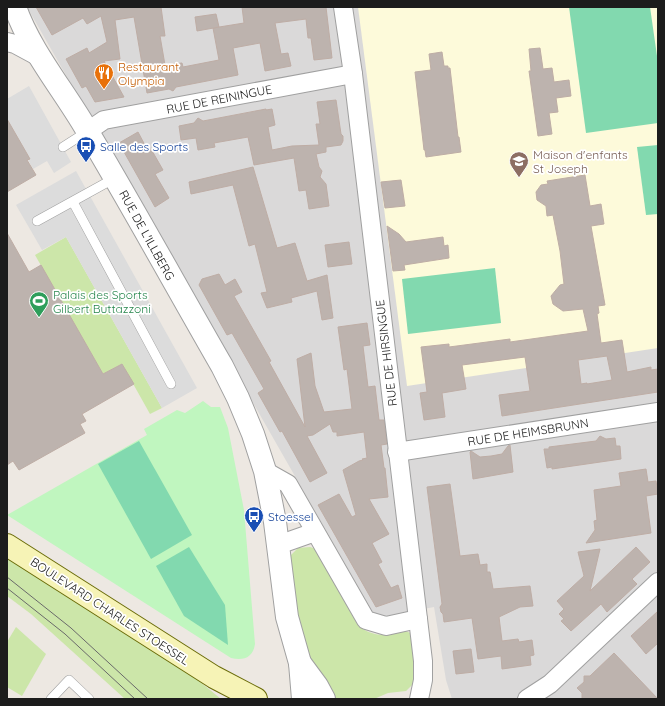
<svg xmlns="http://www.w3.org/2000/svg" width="665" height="706" viewBox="0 0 665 706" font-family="Quicksand,sans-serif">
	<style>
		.residential { fill: #dad9d9 }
		.education { fill: #fdfada }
		.grass { fill: #cce6a9 }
		.park { fill: #c0f6bf }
		.pitch { fill: #82d9af }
		.parking { fill: #dcdcdc }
		.building { fill: #bdb3ae; stroke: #beada5; fill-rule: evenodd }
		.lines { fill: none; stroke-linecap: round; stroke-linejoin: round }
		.service-casing { stroke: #a0a0a0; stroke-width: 10 }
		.minor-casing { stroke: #a0a0a0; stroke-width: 20 }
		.tertiary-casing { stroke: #a0a0a0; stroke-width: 24 }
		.secondary-casing { stroke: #6b6c09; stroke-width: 24 }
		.service { stroke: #fff; stroke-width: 9 }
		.minor { stroke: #fff; stroke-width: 18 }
		.tertiary { stroke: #fff; stroke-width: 22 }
		.secondary { stroke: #f6f3b6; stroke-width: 22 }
		.tram { stroke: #6a6a6a; stroke-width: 1 }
		.labels { text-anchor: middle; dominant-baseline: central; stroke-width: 3.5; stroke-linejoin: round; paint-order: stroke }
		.food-label { font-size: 12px; fill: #c56008; stroke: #fff; text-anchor: start }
		.street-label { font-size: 12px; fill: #1c1c1c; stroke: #fff }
		.transit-label { font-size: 12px; fill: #164399; stroke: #fff; text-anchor: start }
		.education-label { font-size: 12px; fill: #785e54; stroke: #fff; text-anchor: start }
		.leisure-label { font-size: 12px; fill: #27864d; stroke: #fff; text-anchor: start }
	</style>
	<rect width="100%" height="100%" fill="#ede8e2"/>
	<polygon class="residential" points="27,7 658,7 658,699 452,699 446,680 434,607 376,618"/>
	<polygon class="education" points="358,7 658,7 658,348 407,386"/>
	<g class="grass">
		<polygon points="66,237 162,408 150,414 122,364 103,374 35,255"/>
		<path d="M310,547L316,549C326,567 336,585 346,603C351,612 355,623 363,629C366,631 371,633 375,634C388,637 403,625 413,635L417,680L406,691L388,693L374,699H330L307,659L300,635L290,556L298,548Z"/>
		<polygon points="7,553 182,667 221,699 125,699 31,614 7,596"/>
		<polygon points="16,627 46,654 22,696 7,687 7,642"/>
	</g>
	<path class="park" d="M203,401L211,407H220L228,428L244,510L255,644C253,658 243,661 231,658L7,515L147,435L144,429L177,410L185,413Z"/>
	<g class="pitch">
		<polygon points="569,7 650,7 658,63 658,123 586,133"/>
		<polygon points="658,145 658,214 646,215 637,147"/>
		<polygon points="495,268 501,323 408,334 402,279"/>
		<polygon points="139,441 192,535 151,559 98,464"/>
		<polygon points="189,547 225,605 228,645 184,616 156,566"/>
	</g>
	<g class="parking">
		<polygon points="29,86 71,162 54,173 47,161 33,169 28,160 30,159 7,119 7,99"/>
		<polygon points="76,171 197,388 162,408 66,237 42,250 16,205"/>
	</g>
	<g class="building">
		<polygon points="36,7 161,7 165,36 160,36 165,65 182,63 183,67 219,60 213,28 244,23 242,7 326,7 332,58 314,60 311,38 308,38 306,19 275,23 281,54 288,53 291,66 265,71 260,43 233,48 238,75 176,87 173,91 169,89 147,93 134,17 115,20 120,59 104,61 124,97 95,102 86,86 82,88 66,59 87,48 89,53 107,42 101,16 87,24 83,18 52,35"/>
		<polygon points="216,14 219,27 197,31 195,17"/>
		<polygon points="540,48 543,69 552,68 554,82 569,80 571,96 556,98 558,112 549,113 552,134 538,136 529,71 531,71 529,49"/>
		<polygon points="442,52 444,66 448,66 448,68 450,68 458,137 459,137 461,152 426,157 425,150 424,150 415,72 431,70 429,54"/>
		<polygon points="336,100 341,134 343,136 343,141 341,145 326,147 326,152 316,154 319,167 322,171 320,177 326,184 329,206 309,209 306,190 299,191 294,158 254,165 248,137 214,143 215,147 198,150 196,138 181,140 179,126 194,123 198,118 203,121 266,109 266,110 272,109 275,125 268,127 272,150 292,146 319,145 316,124 320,124 317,102"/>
		<polygon points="7,119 30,159 27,160 36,175 7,192"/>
		<polygon points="138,132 147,149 151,149 163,170 155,174 169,198 155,207 119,143"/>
		<polygon points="253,167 277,248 295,243 307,281 327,275 333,318 322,320 317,291 291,298 292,302 267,308 261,293 267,292 255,244 249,246 233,185 191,194 189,182"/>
		<path d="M585,175L590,206L601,204L604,224L591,226L605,305L598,306L599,313L597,314L601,343L622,340L627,372L651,367V370L658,369V392L502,416L499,395L530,391L525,357L462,365L466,389L442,393L445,417L424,420L420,393L427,392L421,347L449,344V347L510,339V342L588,331L583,309L563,311L553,304L551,296L560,285L564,284L560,251L553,215L547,216L546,206L537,200L536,192L541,185L548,184L547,181ZM607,356L612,380L587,384V383L581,384L578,360Z"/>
		<polygon points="401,180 405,206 385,208 381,182"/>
		<polygon points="387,226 399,234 406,242 443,237 444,246 448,245 449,258 404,265 405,270 393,271"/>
		<polygon points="7,233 29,272 41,265 103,374 122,364 134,384 82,414 86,421 80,424 85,433 19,470 13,461 7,465"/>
		<polygon points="349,242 352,264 328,267 325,245"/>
		<polygon points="219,274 225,285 235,279 242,292 234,296 271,361 269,362 305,427 297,359 311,353 315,386 324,412 352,409 347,369 344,370 338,327 367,323 370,345 363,346 368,387 375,386 379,420 384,420 387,444 381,445 384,468 385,468 388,497 369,499 389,534 372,543 382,562 378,564 391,588 398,585 402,598 376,607 318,505 339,494 352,517 356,515 343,470 359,461 363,460 362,459 367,458 364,432 337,436 337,432 333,432 330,424 313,435 307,436 327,473 310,482 282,431 280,432 258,393 264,389 232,333 227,335 199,285 202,279"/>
		<polygon points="600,436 606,439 615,438 616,446 620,446 621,459 552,469 552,467 547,468 544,449 549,449 549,447 596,441"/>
		<polygon points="510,445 513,472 473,479 470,452 471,451 480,457 491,456 502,454 508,446"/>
		<polygon points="646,469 648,482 656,481 658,493 658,494 646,496 651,533 586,543 595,530 594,521 597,520 594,490 621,486 619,473"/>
		<polygon points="450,484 460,556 478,554 480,565 487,564 487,572 490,572 493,589 530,586 533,606 520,607 499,617 502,641 518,639 519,642 532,640 534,655 530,656 531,665 502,669 501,656 478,659 472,618 444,622 443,614 441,612 440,607 442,604 441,596 427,487"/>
		<polygon points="636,547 650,562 632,579 637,584 607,612 601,604 571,631 561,621 564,619 559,614 564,609 557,601 584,576 578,552 600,549 590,591"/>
		<polygon points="658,611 658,643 646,654 631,636"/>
		<polygon points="471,649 474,672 456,674 453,651"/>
		<polygon points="614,653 658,699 582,699 582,693 577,688 584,682 584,676 590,676"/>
	</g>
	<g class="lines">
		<defs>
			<g id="service">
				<polyline points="63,147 88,131"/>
				<polyline points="73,202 171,384"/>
				<polyline points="37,221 115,178"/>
				<polyline points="51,699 69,680 89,699"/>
			</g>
			<g id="minor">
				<polyline points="343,7 353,74 423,661 423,680 419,699"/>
				<polyline points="7,42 15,44 41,58"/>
				<polyline points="88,131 104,120 353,74"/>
				<polyline points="397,452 658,412"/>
				<polyline points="265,471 288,484 366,620 386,626 418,619"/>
				<polyline points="278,545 315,532"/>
				<polyline points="527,699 550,684 658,582"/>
			</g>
			<g id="tertiary">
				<path d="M15,7C30,50 62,88 85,127C132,206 176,286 222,366L238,398L253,434L265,471L275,522L287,617L300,663L303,699"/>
				<polyline points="300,663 317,686 324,699"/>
			</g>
			<polyline id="secondary" points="7,545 214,677 256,699"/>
		</defs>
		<use href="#service" class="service-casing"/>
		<use href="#minor" class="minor-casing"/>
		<use href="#tertiary" class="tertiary-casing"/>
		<use href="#secondary" class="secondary-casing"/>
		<use href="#service" class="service"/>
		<use href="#minor" class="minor"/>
		<use href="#tertiary" class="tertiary"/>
		<use href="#secondary" class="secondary"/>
		<g class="tram">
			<polyline points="7,577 71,628 148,699"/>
			<polyline points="7,588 65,634 135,699"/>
		</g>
	</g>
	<defs>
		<symbol id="restaurant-pin" viewBox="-11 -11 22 30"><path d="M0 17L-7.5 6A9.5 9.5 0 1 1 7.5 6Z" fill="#e8710a" stroke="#fff"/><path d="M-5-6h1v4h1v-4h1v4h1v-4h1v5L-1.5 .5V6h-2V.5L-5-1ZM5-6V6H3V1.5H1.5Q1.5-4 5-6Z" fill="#fff"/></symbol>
		<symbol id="bus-pin" viewBox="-11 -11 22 30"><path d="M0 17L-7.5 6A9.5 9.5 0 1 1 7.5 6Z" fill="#1a4fb4" stroke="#fff"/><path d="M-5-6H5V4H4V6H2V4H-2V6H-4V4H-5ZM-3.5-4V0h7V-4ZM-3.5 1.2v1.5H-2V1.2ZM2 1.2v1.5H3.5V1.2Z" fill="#fff"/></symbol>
		<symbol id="school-pin" viewBox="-11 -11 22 30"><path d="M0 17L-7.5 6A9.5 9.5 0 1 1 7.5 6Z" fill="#8d6e63" stroke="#fff"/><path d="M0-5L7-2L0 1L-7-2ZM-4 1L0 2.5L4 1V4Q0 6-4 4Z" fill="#fff"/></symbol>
		<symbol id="stadium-pin" viewBox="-11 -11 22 30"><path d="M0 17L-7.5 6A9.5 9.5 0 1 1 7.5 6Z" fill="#2e9e5b" stroke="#fff"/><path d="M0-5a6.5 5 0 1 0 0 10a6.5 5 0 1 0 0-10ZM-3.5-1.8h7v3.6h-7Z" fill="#fff"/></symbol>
	</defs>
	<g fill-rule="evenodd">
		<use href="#restaurant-pin" x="93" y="62" width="22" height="30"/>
		<use href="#bus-pin" x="75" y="135" width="22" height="30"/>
		<use href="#school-pin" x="508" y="150" width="22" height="30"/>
		<use href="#stadium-pin" x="28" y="290" width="22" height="30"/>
		<use href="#bus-pin" x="243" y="505" width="22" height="30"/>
	</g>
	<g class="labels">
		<g class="food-label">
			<text x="118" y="66">Restaurant<tspan x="118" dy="14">Olympia</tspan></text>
		</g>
		<g class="street-label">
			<text transform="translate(219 99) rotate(-11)">RUE DE REININGUE</text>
			<text transform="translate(147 235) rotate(61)">RUE DE L'ILLBERG</text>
			<text transform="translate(386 353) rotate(-97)">RUE DE HIRSINGUE</text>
			<text transform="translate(528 432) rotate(-9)">RUE DE HEIMSBRUNN</text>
			<text transform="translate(110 611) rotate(33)">BOULEVARD CHARLES STOESSEL</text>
		</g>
		<g class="transit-label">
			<text x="100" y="146">Salle des Sports</text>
			<text x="268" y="516">Stoessel</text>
		</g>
		<g class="education-label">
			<text x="533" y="154">Maison d'enfants<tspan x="533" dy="14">St Joseph</tspan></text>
		</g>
		<g class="leisure-label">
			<text x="53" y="294">Palais des Sports<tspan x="53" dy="14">Gilbert Buttazzoni</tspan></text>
		</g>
	</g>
	<rect width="665" height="706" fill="none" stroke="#1c1c1c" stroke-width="16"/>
</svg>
